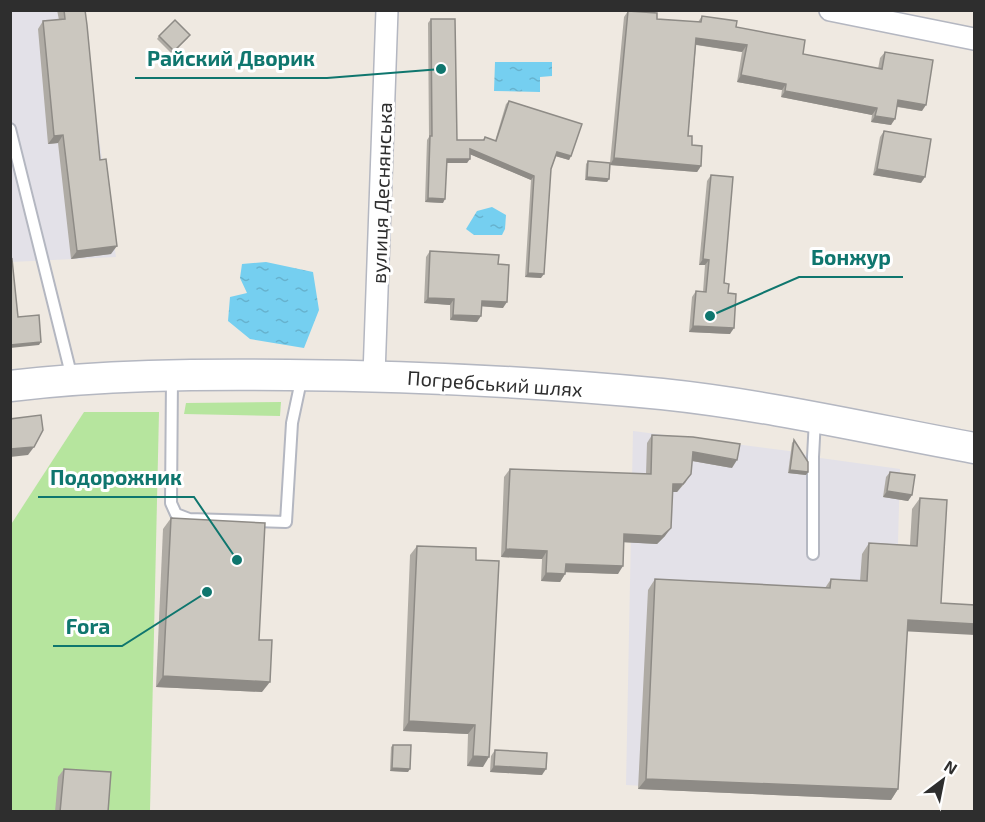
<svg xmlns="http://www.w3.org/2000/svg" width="985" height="822" viewBox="0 0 985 822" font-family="'Exo 2',sans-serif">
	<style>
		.industrial { fill: #e3e1e8 }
		.grass { fill: #b6e59e }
		.water { fill: url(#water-ripples) }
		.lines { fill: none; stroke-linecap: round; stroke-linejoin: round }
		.lane-casing { stroke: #b4b7c1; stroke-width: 14 }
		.street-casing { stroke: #b4b7c1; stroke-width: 24 }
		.secondary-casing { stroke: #b4b7c1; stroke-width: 33 }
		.lane { stroke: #fff; stroke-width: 10 }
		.street { stroke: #fff; stroke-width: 21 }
		.secondary { stroke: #fff; stroke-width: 30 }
		.wall { fill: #afaba4 }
		.shaded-wall { fill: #8e8b86 }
		.building { fill: #cbc7bf; stroke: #8e8b86; stroke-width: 1.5 }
		.labels { text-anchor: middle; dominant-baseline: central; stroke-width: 6; stroke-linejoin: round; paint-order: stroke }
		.street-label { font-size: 20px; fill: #2e2e2e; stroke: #fff }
		.leader { fill: none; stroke: #0f766e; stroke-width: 2 }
		.callout-dot { fill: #0f766e; stroke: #fff; stroke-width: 2 }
		.callout-label { font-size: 21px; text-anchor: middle; font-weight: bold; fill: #0f766e; stroke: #fff; stroke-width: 6; stroke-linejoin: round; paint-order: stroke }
	</style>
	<defs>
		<pattern id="water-ripples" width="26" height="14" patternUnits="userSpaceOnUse" patternTransform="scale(1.5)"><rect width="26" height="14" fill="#75cff0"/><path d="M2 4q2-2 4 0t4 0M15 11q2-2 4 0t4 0" fill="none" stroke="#66b2ce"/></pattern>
	</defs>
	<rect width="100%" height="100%" fill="#efe9e1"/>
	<g class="industrial">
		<polygon points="10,11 81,11 116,257 11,262"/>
		<polygon points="633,431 797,452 813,457 900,469 891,800 626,785"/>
	</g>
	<g class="grass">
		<polygon points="281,402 280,416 184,414 186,403"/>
		<polygon points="84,412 159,412 150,811 11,811 10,526"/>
	</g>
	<g class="water">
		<polygon points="495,62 552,62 552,76 540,77 540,92 494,91"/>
		<polygon points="492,207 506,215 505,229 502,235 474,235 466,229 477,211"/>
		<polygon points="266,262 313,272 319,310 304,348 250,339 228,321 230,297 247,293 240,278 242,264"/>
	</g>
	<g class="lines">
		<defs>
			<g id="lane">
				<polyline points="10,129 72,378"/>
				<polyline points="172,377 171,503 176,514 189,519 286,522 292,423 302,376"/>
				<polyline points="813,554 813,457 815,419"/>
			</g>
			<g id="street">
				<polyline points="830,10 974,39"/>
				<polyline points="374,375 387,10"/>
			</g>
			<path id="secondary" d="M10,386C103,375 195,374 288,375C412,376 538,382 662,394C767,405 871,429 974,448"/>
		</defs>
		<use href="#lane" class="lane-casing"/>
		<use href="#street" class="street-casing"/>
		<use href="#secondary" class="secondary-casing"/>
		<use href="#lane" class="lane"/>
		<use href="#street" class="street"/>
		<use href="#secondary" class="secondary"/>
	</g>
	<g class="wall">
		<polygon points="57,10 85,10 100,160 111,254 71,259 58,143 48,144 38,29 43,21 59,20"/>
		<polygon points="628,11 657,19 698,22 702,16 736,27 803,54 878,69 880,58 885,52 922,111 897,107 891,125 871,122 872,115 781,97 782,90 737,82 742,52 696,45 688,136 701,166 697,172 610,165 609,179 607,182 585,180 586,164 588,161 610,163 624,17"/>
		<polygon points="431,19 457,140 483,140 485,137 495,141 506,104 509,101 571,156 569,160 556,156 551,169 541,278 525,277 531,180 470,154 467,163 446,163 443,203 425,202 427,140 429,137 428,23"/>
		<polygon points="159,36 188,38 172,54 157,39"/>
		<polygon points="884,131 921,183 873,175 880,137"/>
		<polygon points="711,175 724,283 728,293 730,334 689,332 692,297 696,291 703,292 705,265 699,265 707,181"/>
		<polygon points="430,251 498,264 503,308 481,306 477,322 450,320 450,305 424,303 426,257"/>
		<polygon points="652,435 732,468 692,461 686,482 677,492 673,492 665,536 657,544 624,542 618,574 565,572 565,574 560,582 541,581 542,559 501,557 504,477 510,469 646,474 647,443"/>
		<polygon points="794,440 806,475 788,473 792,443"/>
		<polygon points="890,472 912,495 908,501 883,497 886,477"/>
		<polygon points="920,498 947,500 907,631 898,789 891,800 638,789 648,590 655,579 825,588 831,579 860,581 862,554 869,543 910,545 912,509"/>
		<polygon points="171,518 259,640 262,692 156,687 163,529"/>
		<polygon points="417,546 476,560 483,767 467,766 468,734 403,731 410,555"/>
		<polygon points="393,745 408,772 390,771 391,747"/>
		<polygon points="495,750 542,775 490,772 491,756"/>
		<polygon points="64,769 108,812 55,812 58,777"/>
	</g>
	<g class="shaded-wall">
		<polygon points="696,38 747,45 742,52 692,44"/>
		<polygon points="741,75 786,84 782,90 737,82"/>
		<polygon points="785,91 877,108 872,115 781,97"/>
		<polygon points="898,100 926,105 922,111 894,106"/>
		<polygon points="875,116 895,119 891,125 871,122"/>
		<polygon points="63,135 58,143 48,144 54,136"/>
		<polygon points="470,149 534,176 531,180 467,153"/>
		<polygon points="557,152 571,156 569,160 555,156"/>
		<polygon points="614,158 701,166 697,172 610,165"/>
		<polygon points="447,159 470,159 467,163 444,163"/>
		<polygon points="877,169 925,177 921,183 873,175"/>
		<polygon points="587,177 609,179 607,182 585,180"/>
		<polygon points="428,198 445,199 443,203 425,202"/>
		<polygon points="117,246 111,254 71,259 77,251"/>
		<polygon points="703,259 709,260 705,265 699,265"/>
		<polygon points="528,273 544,274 541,278 525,277"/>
		<polygon points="428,298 454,299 450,305 424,303"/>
		<polygon points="482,301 507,302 503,308 478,306"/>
		<polygon points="453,315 481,316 477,322 450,320"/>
		<polygon points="693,326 734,328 730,334 689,332"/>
		<polygon points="41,342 39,345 10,348 10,345"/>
		<polygon points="34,447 28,455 10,457 10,449"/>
		<polygon points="693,452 737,460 732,468 687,460"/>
		<polygon points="790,470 808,472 806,475 788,473"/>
		<polygon points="691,474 677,492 667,492 673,484"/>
		<polygon points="887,491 912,495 908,501 883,497"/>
		<polygon points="671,528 665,536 657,544 619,542 624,534"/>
		<polygon points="506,549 547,551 542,559 501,557"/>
		<polygon points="566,564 623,566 618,574 560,572"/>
		<polygon points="546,573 565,574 560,582 541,581"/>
		<polygon points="908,620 975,624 975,635 900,631"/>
		<polygon points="163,676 270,682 262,692 156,687"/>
		<polygon points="409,721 475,725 468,734 403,731"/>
		<polygon points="473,756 489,757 483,767 467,766"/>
		<polygon points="494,766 546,769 542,775 490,772"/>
		<polygon points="392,768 410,769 408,772 390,771"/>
		<polygon points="646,779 898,789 891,800 638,789"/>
	</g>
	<g class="building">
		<polygon points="64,10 85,10 87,25 100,160 106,159 117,246 77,251 63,135 54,136 43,21 65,19"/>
		<polygon points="628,11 657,13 657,19 701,22 702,16 737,21 736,27 805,40 803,54 882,69 885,52 933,60 926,105 898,100 895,119 875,116 877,108 785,91 786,84 741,75 747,45 696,38 688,136 692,136 692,145 702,146 701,166 614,158"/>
		<polygon points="431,19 455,19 457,140 484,140 485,137 496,141 509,101 582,124 571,156 557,152 551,169 544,274 528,273 534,176 470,149 470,159 447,159 445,199 428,198 430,136 432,136"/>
		<polygon points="175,20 190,35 174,51 159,36"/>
		<polygon points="884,131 931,139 925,177 877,169"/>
		<polygon points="588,161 610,163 609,179 587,177"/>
		<polygon points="711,175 733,177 724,283 729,284 728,293 736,294 734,328 693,326 696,291 706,292 709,260 703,259"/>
		<polygon points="430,251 499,255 498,264 509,265 507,302 482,301 481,316 453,315 454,299 428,298"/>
		<polygon points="12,259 18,317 39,315 41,342 10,345 10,260"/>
		<polygon points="41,415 43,430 34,447 10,449 10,419"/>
		<polygon points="652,435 693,437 740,444 737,460 693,452 691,474 683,484 673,484 671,528 662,536 624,534 623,566 566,564 565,574 546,573 547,551 506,549 510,469 651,474"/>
		<polygon points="794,440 808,462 808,472 790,470"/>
		<polygon points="890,472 915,475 912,495 887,491"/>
		<polygon points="920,498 947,500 941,603 975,605 975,624 908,620 898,789 646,779 655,579 830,588 831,579 867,581 869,543 917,546"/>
		<polygon points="171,518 265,523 259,640 272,640 270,682 163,676"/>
		<polygon points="417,546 476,548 476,560 499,561 489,757 473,756 475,725 409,721"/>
		<polygon points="393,745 411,745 410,769 392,768"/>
		<polygon points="495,750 547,753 546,769 494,766"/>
		<polygon points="64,769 111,772 108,812 60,812"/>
	</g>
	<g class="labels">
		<g class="street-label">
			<text transform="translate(381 193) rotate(-88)">вулиця Деснянська</text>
			<text transform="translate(495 383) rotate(4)">Погребський шлях</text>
		</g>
	</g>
	<path class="leader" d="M441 69L327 78H135M710 316L799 277H903M237 560L194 497H38M207 592L122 646H53"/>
	<g class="callout-dot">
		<circle cx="441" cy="69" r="6"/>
		<circle cx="710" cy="316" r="6"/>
		<circle cx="237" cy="560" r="6"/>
		<circle cx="207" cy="592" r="6"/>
	</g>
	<g class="callout-label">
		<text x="231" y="66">Райский Дворик</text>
		<text x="851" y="265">Бонжур</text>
		<text x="116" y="485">Подорожник</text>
		<text x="88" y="634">Fora</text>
	</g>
	<rect width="985" height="822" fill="none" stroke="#2e2e2e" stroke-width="24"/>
	<g transform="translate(943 780) rotate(32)" stroke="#ffffff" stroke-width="4.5" paint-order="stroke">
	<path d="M0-4.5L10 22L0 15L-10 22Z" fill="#2e2e2e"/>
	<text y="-9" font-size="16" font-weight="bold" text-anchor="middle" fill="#2e2e2e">N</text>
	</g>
</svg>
